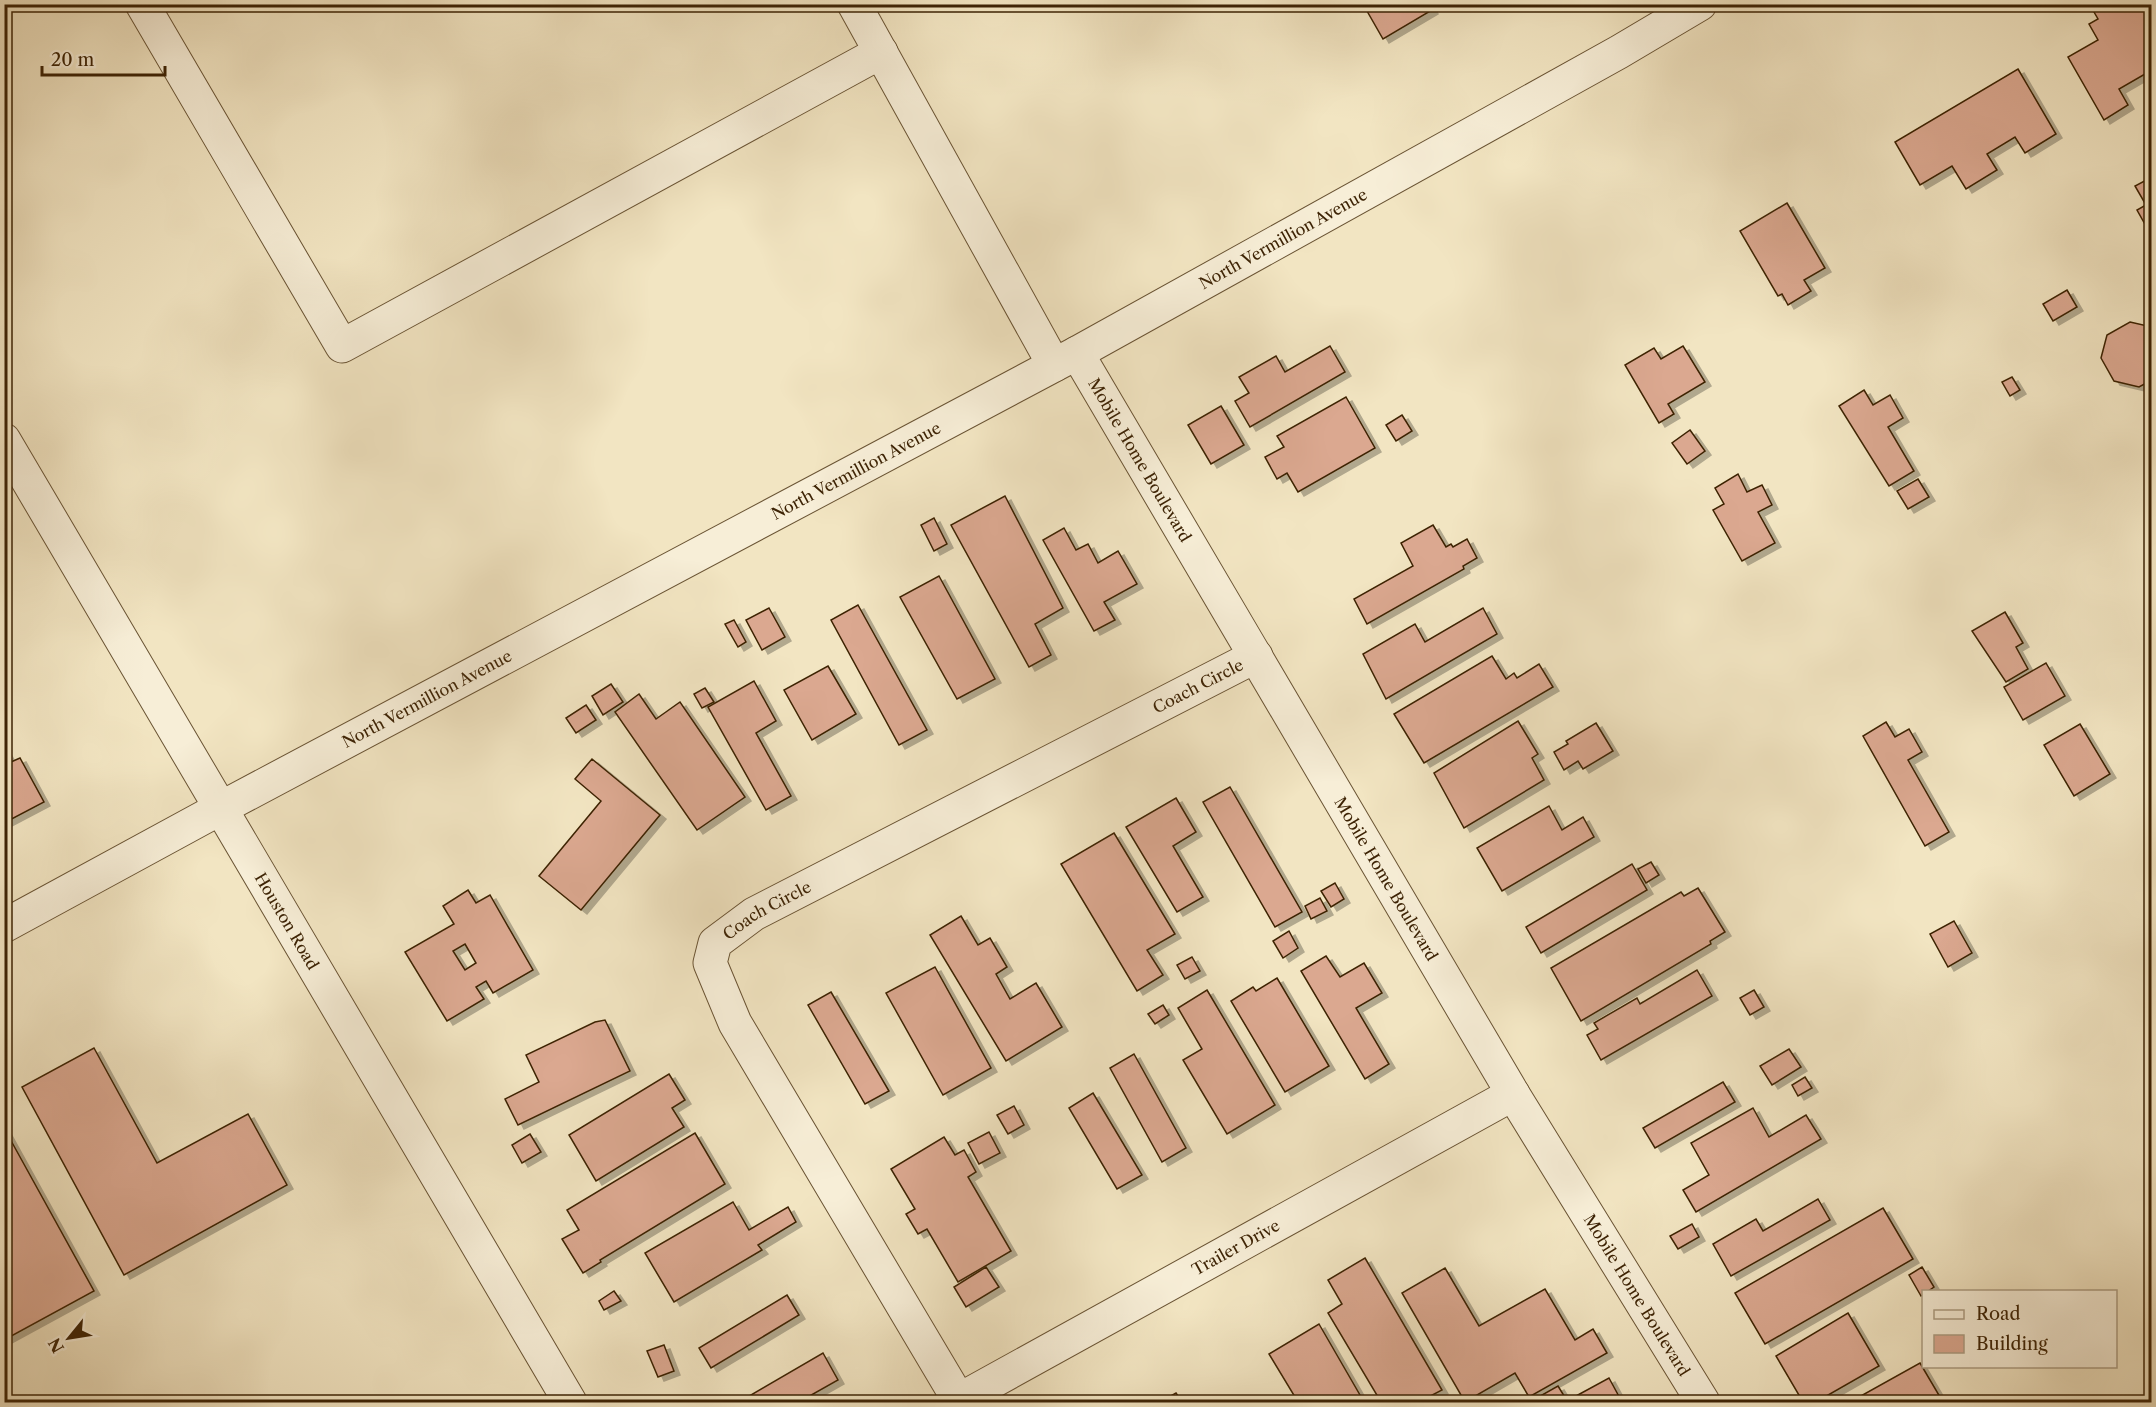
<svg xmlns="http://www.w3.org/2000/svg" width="2156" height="1407" viewBox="0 0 2156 1407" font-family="'Libre Caslon Text',serif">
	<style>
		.building { fill: #dba890; stroke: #3d2305; stroke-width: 1.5; fill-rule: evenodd; filter: url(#shadow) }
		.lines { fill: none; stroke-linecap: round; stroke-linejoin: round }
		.minor-casing { stroke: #6a5434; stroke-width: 35 }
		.minor { stroke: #f7eed7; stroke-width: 33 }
		.labels { text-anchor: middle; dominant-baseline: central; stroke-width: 5; stroke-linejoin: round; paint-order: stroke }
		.street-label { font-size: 16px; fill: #3d2305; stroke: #f7eed7 }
	</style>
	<defs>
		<filter id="shadow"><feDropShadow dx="6" dy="4" stdDeviation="0" flood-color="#0004"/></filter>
	</defs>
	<rect width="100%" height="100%" fill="#f2e5c2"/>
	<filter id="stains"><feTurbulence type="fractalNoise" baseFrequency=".00333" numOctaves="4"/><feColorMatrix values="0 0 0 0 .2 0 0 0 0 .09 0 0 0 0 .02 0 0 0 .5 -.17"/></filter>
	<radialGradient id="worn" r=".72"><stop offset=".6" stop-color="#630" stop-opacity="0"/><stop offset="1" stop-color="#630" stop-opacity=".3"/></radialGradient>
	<g class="building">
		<polygon points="1363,4 1429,4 1432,10 1383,39"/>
		<polygon points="2106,4 2111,4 2114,9 2122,4 2152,4 2152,70 2119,89 2128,105 2104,120 2068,57 2098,40 2089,24 2098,19 2094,12"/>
		<polygon points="2018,69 2056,134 2025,153 2015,137 1987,154 1997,170 1966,189 1952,166 1920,185 1895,142"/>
		<polygon points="2152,177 2152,223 2146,226 2137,210 2146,205 2135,186"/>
		<polygon points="1787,203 1825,268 1804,280 1811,291 1788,305 1782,294 1778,296 1740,231"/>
		<polygon points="2067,290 2077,307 2053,321 2043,304"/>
		<polygon points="2130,322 2152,327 2152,380 2139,387 2114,381 2101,358 2107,335"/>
		<polygon points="1330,346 1345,372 1250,427 1235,401 1249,393 1239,377 1276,356 1285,372"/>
		<polygon points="1683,346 1705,382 1668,404 1674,414 1659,423 1625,365 1654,348 1661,359"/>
		<polygon points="2012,377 2020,390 2010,396 2002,382"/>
		<polygon points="1864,390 1873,405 1890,395 1903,418 1888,427 1914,471 1889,486 1839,406"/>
		<polygon points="1346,397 1375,448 1298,492 1287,473 1277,479 1265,457 1284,447 1277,436"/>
		<polygon points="1221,406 1244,445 1211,464 1188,425"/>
		<polygon points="1402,415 1412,431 1396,441 1386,425"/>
		<polygon points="1690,430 1705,451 1687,464 1672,443"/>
		<polygon points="1738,474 1747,492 1762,485 1772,505 1758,512 1775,543 1742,561 1713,510 1724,504 1715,488"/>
		<polygon points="1918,479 1929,497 1908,509 1897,491"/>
		<polygon points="1005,496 1063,608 1035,624 1051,655 1029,667 951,525"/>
		<polygon points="934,518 947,544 934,551 921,525"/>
		<polygon points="1433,525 1446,547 1451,544 1453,547 1467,539 1477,558 1463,566 1464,569 1367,624 1354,599 1413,566 1401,543"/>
		<polygon points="1064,528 1076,550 1088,544 1098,563 1118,551 1137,584 1104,602 1115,620 1094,631 1043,540"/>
		<polygon points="939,576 995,679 957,699 900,597"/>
		<polygon points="858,605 927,730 899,745 831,620"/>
		<polygon points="769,608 785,637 762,650 746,620"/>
		<polygon points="1483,608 1497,634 1386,699 1363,654 1415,624 1425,642"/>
		<polygon points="2005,612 2023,643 2016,647 2028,669 2006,682 1972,631"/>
		<polygon points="734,620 746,642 738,647 725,624"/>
		<polygon points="2152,643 2152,656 2145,646"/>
		<polygon points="1492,656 1506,679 1514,673 1517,678 1539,664 1553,687 1424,763 1394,714"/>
		<polygon points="2046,663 2065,696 2023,720 2004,687"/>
		<polygon points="828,666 856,714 812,740 784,690"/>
		<polygon points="754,681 776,721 756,733 791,796 766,810 708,707"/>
		<polygon points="611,684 623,702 603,715 592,696"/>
		<polygon points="705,688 714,702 702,708 694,694"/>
		<polygon points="639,694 656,719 680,702 745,797 697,830 615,712"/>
		<polygon points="586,705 596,720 576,733 566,718"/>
		<polygon points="1518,721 1538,754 1532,758 1544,780 1464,828 1434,773"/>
		<polygon points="1886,722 1895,737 1909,729 1922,752 1908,760 1949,832 1925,846 1863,736"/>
		<polygon points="1596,723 1613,751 1583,769 1578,761 1564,770 1554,752 1568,744 1566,741"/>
		<polygon points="2080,724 2110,774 2074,796 2044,745"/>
		<polygon points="7,754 11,762 20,758 44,802 4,823"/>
		<polygon points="592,759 660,815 581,910 539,876 601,801 575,779"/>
		<polygon points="1230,787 1302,912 1275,927 1203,802"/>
		<polygon points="1176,798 1196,832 1173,846 1203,897 1177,912 1126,827"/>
		<polygon points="1549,806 1562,830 1583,817 1594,837 1502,891 1477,848"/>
		<polygon points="1114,833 1175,934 1147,950 1163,975 1137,991 1061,864"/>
		<polygon points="1651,862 1659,875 1646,883 1638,869"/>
		<polygon points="1632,864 1647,890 1541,953 1526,927"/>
		<polygon points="1335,883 1344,899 1331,907 1321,891"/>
		<polygon points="1698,888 1725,932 1710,941 1711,944 1581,1021 1551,968 1681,892 1684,896"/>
		<path d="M468,890L476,903L490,895L533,970L493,993L486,981L476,987L484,999L447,1021L405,952L454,924L443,906ZM465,944L476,963L465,970L453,951Z"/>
		<polygon points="1320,898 1327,911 1311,919 1305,906"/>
		<polygon points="961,916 978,945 990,938 1007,967 996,974 1010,999 1036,983 1062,1027 1006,1061 930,935"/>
		<polygon points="1954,921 1972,953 1948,967 1930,934"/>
		<polygon points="1289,931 1298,948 1283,958 1273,941"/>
		<polygon points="1326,956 1340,977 1364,963 1382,993 1356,1008 1389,1064 1365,1079 1301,971"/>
		<polygon points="1192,957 1200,971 1185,979 1177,965"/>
		<polygon points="935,967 991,1068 943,1095 886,993"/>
		<polygon points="1697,970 1712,996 1601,1060 1587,1035 1598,1029 1594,1023 1637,998 1640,1004"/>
		<polygon points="1277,978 1329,1066 1285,1092 1231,1001 1253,987 1256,991"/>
		<polygon points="1207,990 1275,1105 1227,1134 1183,1060 1202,1049 1178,1008"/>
		<polygon points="1754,990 1764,1007 1750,1015 1740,998"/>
		<polygon points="831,992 889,1091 865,1104 808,1005"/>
		<polygon points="1163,1005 1169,1015 1155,1024 1148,1014"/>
		<polygon points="605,1020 630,1071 518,1125 505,1099 539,1082 526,1055 595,1022"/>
		<polygon points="94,1048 157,1163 248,1114 287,1185 124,1275 22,1087"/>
		<polygon points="1789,1049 1801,1067 1772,1085 1760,1066"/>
		<polygon points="1134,1054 1186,1148 1162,1162 1110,1068"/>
		<polygon points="669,1074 685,1100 672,1108 684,1127 596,1181 569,1135"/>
		<polygon points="1805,1077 1812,1088 1798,1096 1792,1085"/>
		<polygon points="1723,1082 1735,1102 1655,1148 1643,1128"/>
		<polygon points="1093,1093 1142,1175 1117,1189 1069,1108"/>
		<polygon points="1014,1106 1024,1125 1008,1134 997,1115"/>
		<polygon points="1753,1108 1769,1137 1806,1115 1821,1139 1696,1212 1683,1190 1709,1175 1691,1143"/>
		<polygon points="4,1128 94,1291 4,1340"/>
		<polygon points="989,1132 1000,1153 979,1164 968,1143"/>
		<polygon points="695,1133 725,1184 600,1260 601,1262 583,1273 562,1239 579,1230 567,1210"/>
		<polygon points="530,1134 541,1152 522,1163 512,1145"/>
		<polygon points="944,1137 955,1155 964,1150 976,1172 968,1177 1011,1251 958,1282 927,1229 918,1234 906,1214 915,1209 891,1169"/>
		<polygon points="1818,1199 1830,1220 1731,1276 1713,1244 1756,1219 1763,1231"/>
		<polygon points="733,1202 749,1230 788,1207 796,1222 758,1245 762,1250 674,1302 645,1253"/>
		<polygon points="1883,1208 1913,1259 1765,1344 1735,1293"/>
		<polygon points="1692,1224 1699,1237 1678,1249 1670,1236"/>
		<polygon points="1365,1258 1442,1390 1419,1402 1381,1402 1328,1313 1342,1304 1328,1280"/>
		<polygon points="986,1267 999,1287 966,1307 954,1287"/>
		<polygon points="1922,1267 1934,1287 1921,1296 1909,1275"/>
		<polygon points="1445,1268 1479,1326 1545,1289 1575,1340 1593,1329 1607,1353 1529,1397 1515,1373 1465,1402 1402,1293"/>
		<polygon points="614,1291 621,1301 604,1310 599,1301"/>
		<polygon points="787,1295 799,1315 711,1368 699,1348"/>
		<polygon points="1848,1313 1879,1366 1816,1402 1803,1402 1776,1356"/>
		<polygon points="1319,1324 1364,1402 1298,1402 1269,1354"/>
		<polygon points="664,1345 674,1371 658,1377 647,1351"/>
		<polygon points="823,1353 838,1380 799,1402 739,1402"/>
		<polygon points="1920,1363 1943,1402 1850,1402"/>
		<polygon points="1609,1378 1622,1402 1565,1402"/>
		<polygon points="1558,1386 1566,1399 1560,1402 1547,1402 1542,1395"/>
		<polygon points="1176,1393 1182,1402 1160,1402"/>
		<polygon points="1481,1396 1485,1402 1470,1402"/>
	</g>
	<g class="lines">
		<defs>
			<g id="minor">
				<polyline points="142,4 342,346 881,52"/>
				<polyline points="854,4 1054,365"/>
				<path id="s1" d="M1077,353L1513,1094L1703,1402"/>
				<path id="s2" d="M4,440L570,1402"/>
				<path id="s3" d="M4,926L221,808L1077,353L1619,52L1700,4"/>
				<path id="s4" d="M959,1400L1513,1094"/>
				<path id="s5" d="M960,1402L735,1023L710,963L715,943L754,914L1256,656"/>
			</g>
		</defs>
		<use href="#minor" class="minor-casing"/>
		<use href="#minor" class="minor"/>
	</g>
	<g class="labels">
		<g class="street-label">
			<text stroke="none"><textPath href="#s3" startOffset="1452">North Vermillion Avenue</textPath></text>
			<text stroke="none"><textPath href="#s1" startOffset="124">Mobile Home Boulevard</textPath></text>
			<text stroke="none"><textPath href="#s3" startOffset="966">North Vermillion Avenue</textPath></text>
			<text stroke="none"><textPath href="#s5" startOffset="1074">Coach Circle</textPath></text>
			<text stroke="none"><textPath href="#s3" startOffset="480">North Vermillion Avenue</textPath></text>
			<text stroke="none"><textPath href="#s1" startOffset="610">Mobile Home Boulevard</textPath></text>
			<text stroke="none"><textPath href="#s5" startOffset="588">Coach Circle</textPath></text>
			<text stroke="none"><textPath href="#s2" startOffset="558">Houston Road</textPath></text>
			<text stroke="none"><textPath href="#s4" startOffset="316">Trailer Drive</textPath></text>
			<text stroke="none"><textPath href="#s1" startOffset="1096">Mobile Home Boulevard</textPath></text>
		</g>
	</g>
	<rect width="2156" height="1407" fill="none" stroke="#f2e5c2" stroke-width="24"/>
	<rect x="6" y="6" width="2144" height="1395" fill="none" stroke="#3d2305" stroke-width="3"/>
	<rect x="12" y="12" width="2132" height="1383" fill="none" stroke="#3d2305" stroke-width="1.5"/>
	<rect x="1922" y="1290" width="195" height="78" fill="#f7eed7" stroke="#ad9d83" stroke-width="1.5"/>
	<rect x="1934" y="1310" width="30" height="9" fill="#f7eed7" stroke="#ad9d83" stroke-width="1.5"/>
	<text x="1976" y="1320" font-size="18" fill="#3d2305">Road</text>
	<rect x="1934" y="1335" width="30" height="18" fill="#dba890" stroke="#ad9d83" stroke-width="1.5"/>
	<text x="1976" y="1350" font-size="18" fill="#3d2305">Building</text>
	<g transform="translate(69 1338) rotate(240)" stroke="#f7eed7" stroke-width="4.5" paint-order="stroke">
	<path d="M0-4.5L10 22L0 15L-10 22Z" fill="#3d2305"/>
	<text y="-9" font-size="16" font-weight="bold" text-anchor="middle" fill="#3d2305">N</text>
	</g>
	<path d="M42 66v9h123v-9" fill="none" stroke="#3d2305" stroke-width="3"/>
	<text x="51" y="66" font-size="18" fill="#3d2305" stroke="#f7eed7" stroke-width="4.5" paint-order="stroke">20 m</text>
	<rect width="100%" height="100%" filter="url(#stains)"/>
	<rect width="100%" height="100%" fill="url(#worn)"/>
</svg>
